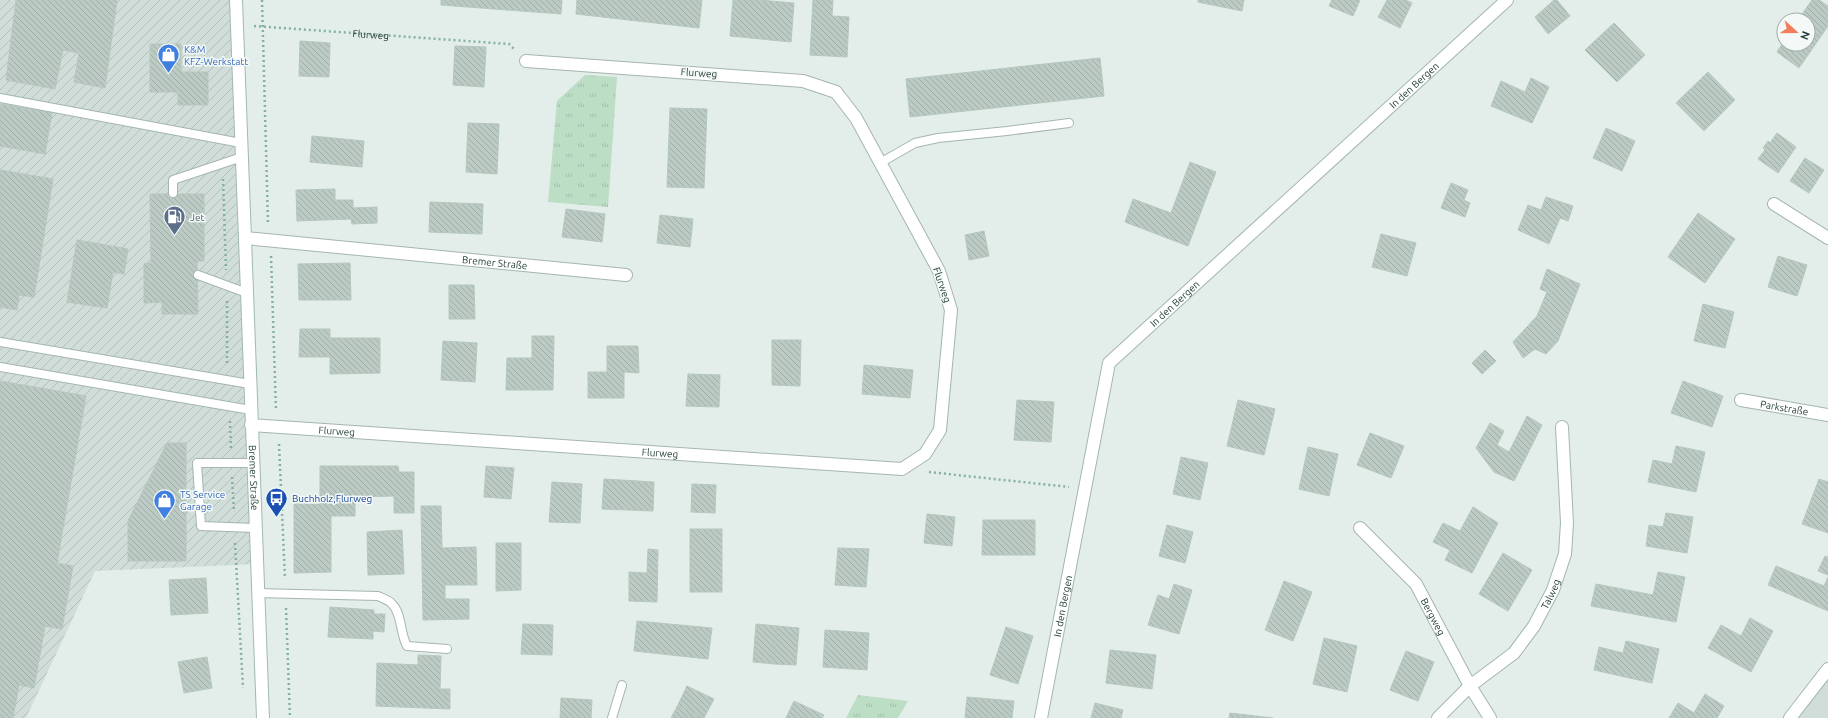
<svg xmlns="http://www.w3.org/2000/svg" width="1828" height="718" viewBox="0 0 1828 718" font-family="Ubuntu,sans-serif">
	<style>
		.built { fill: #d1ddd8 }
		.industrial { fill: url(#industrial-furrows) }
		.park { fill: url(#park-tufts) }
		.building { fill: url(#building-back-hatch); stroke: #b5c7bf }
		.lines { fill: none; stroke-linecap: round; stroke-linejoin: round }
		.lane-casing { stroke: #a5b5b0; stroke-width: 10 }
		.street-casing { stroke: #a5b5b0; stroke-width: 14 }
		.secondary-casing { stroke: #a1b9b0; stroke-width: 14 }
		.path { stroke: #83b1a2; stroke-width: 2.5; stroke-dasharray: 2 3; stroke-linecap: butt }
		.lane { stroke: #fff; stroke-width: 8 }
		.street { stroke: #fff; stroke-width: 12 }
		.secondary { stroke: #fff; stroke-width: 12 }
		.labels { text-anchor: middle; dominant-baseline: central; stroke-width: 3; stroke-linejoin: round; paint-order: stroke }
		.street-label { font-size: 10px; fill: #223f37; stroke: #f4f9f7 }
		.shop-label { font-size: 10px; fill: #366cbe; stroke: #f4f9f7; text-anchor: start }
		.service-label { font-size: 10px; fill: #4e5e75; stroke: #f4f9f7; text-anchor: start }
		.transit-label { font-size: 10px; fill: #164399; stroke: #f4f9f7; text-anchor: start }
	</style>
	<defs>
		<pattern id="industrial-furrows" width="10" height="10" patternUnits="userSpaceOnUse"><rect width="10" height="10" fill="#d1ddd8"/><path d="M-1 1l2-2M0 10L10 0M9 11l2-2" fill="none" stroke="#b3bfba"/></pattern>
		<pattern id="park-tufts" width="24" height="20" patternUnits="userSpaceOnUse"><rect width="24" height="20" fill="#bcdec5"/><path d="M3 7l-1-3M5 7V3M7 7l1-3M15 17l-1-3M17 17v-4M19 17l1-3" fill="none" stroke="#a1c0aa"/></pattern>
		<pattern id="building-back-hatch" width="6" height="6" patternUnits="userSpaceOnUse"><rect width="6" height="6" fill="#bbcbc4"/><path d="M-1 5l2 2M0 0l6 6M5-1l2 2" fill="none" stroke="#a0afa9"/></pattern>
	</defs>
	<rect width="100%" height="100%" fill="#e3ede9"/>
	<polygon class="built" points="1828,669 1828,718 1790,718"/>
	<polygon class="industrial" points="0,0 236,0 256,564 95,571 26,718 0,718"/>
	<g class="park">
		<polygon points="585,75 617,77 608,207 548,202 557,101"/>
		<polygon points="858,695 908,701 898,718 846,718"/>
	</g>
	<g class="building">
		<polygon points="16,0 117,0 105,88 74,82 79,53 63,50 55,89 6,80"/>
		<polygon points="441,0 562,0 561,14 441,5"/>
		<polygon points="577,0 702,0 699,28 576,14"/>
		<polygon points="733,0 759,0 794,3 791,42 730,36"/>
		<polygon points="813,0 833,0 832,16 849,17 847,57 810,55"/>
		<polygon points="1198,0 1244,0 1242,11 1198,2"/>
		<polygon points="1332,0 1360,0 1353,16 1329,6"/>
		<polygon points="1387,0 1406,0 1412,3 1400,28 1378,17"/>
		<polygon points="1554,0 1557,0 1570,16 1548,34 1535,17"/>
		<polygon points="1812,0 1819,0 1828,6 1828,26 1799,68 1777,52 1784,41 1784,44 1808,44 1808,20 1798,20"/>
		<polygon points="1614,23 1645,55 1617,82 1585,50"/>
		<polygon points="300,41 330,43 329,77 299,76"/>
		<polygon points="150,44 181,44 181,72 208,72 208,105 178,105 178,92 150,92"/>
		<polygon points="455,46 486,47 484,87 453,85"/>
		<polygon points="1100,58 1104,96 910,117 906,79"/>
		<polygon points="1708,72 1735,100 1704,131 1676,103"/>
		<polygon points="1531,78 1549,87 1532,123 1491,106 1501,81 1525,92"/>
		<polygon points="0,104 52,113 45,154 0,146"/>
		<polygon points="670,108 707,109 704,188 667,187"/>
		<polygon points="468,123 499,124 497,174 466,172"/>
		<polygon points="1606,128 1635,141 1622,171 1593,158"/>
		<polygon points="1777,133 1796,147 1778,173 1758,159 1765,150 1763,148 1768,141 1770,143"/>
		<polygon points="312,136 364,141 362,167 310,162"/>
		<polygon points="1805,158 1824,170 1809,193 1790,181"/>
		<polygon points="1190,162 1216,172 1188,246 1125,222 1133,199 1171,213"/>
		<polygon points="0,170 53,179 34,297 19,295 17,310 0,307"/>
		<polygon points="1451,183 1468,190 1464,200 1470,203 1465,217 1441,208"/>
		<polygon points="335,189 335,200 353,200 353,208 377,207 377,223 352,224 351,219 297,221 296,190"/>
		<polygon points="150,194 204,194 204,261 197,261 198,314 162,314 162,302 144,303 144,264 151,263"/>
		<polygon points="1546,197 1573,206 1568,221 1560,218 1549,244 1518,230 1528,205 1541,210"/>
		<polygon points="430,202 483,204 482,234 429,232"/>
		<polygon points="566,209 605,214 602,242 562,237"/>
		<polygon points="1698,213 1735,239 1705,283 1668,257"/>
		<polygon points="660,215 693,219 690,247 657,243"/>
		<polygon points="984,231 989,256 969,260 965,235"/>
		<polygon points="1381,234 1416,243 1407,276 1372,267"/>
		<polygon points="77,240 128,249 124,274 113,272 107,308 67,302"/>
		<polygon points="1778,256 1807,265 1797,296 1768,287"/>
		<polygon points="350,263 351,300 299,300 298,264"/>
		<polygon points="1547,269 1580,284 1558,341 1546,354 1535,349 1523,358 1513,342 1537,316 1547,292 1540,289"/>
		<polygon points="449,285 474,285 475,319 449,319"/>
		<polygon points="1703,304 1734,312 1725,348 1694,341"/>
		<polygon points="300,329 330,329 330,338 380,338 380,373 330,374 330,357 299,357"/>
		<polygon points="532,336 554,336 553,390 506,390 507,358 532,358"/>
		<polygon points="772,340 801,340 800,386 772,385"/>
		<polygon points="443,341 477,343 475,382 441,380"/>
		<polygon points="607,346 638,346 639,373 624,372 624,398 588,398 588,372 607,372"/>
		<polygon points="1485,350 1496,361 1482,374 1472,363"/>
		<polygon points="864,365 913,370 910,398 862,394"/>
		<polygon points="688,374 720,375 719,407 686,406"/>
		<polygon points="0,381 86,396 57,563 73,566 62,629 45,626 34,688 19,685 13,718 0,718"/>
		<polygon points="1683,381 1723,396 1712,427 1671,413"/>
		<polygon points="1017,400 1054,402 1051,442 1014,440"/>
		<polygon points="1238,400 1275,409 1264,455 1227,446"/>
		<polygon points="1527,416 1542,425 1514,481 1494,472 1476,448 1490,423 1504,431 1497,445 1509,452"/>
		<polygon points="1370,433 1404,446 1391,478 1357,465"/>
		<polygon points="167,443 186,443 186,561 128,561 128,521"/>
		<polygon points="1676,446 1705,452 1696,492 1648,482 1653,460 1672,464"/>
		<polygon points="1308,447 1338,454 1329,496 1299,489"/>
		<polygon points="1181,457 1208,463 1200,500 1173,494"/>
		<polygon points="320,466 398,466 399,472 414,472 414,513 394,513 394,496 355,497 355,516 331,516 331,572 294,573 294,504 320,504"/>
		<polygon points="486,466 514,468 511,499 484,497"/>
		<polygon points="604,479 654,482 653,511 602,509"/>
		<polygon points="1819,479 1828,482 1828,533 1802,524"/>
		<polygon points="552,482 582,484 580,523 549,522"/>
		<polygon points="692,484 716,485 715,513 691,512"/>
		<polygon points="421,506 441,506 442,548 476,547 477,585 445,585 445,599 469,599 469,619 423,620"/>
		<polygon points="1473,507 1498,523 1472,573 1445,560 1450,550 1433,542 1443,523 1460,531"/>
		<polygon points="1666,513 1693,517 1687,553 1646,546 1649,525 1663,527"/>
		<polygon points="927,514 955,517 952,546 924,543"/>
		<polygon points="983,520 1035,520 1035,555 982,555"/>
		<polygon points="1167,525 1193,532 1185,563 1159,556"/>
		<rect x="690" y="529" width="32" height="63"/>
		<polygon points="402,530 404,574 368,575 367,532"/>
		<polygon points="496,543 521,543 521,590 496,591"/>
		<polygon points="838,548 869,549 866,587 835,585"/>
		<polygon points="648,549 658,550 657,602 629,601 629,572 647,573"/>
		<polygon points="1503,553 1532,570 1508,611 1479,594"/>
		<polygon points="1825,556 1828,557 1828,575 1818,571"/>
		<polygon points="1776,566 1824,586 1828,577 1828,611 1768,585"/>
		<polygon points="1658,572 1685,577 1676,622 1591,606 1596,584 1653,595"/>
		<polygon points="206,578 208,613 171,615 169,580"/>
		<polygon points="1284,581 1312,592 1293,641 1265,630"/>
		<polygon points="1174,584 1192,590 1179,634 1148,625 1158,595 1169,599"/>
		<polygon points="330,607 374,610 374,614 385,614 384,632 373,631 373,639 328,637"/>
		<polygon points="1750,618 1773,631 1751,672 1708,648 1721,625 1741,636"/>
		<polygon points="637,621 712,628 708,659 634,651"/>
		<polygon points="523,624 553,625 552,655 521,654"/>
		<polygon points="756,624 777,626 774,664 753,662"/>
		<polygon points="777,626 799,628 796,665 774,664"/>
		<polygon points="1006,627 1033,636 1018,684 990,675"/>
		<polygon points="825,630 869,633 867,670 823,667"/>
		<polygon points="1324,638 1357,646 1347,692 1313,684"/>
		<polygon points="1626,641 1659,649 1652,683 1594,670 1599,647 1623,653"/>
		<polygon points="1110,650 1156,655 1152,689 1106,683"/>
		<polygon points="1406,651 1434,662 1418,701 1390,690"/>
		<polygon points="418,655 441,656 440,689 450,689 450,709 376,706 377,663 418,665"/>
		<polygon points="207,657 212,688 184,693 178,662"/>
		<polygon points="687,686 714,699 704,718 678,705"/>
		<polygon points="1705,694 1724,706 1717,718 1669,718 1678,703 1694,713"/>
		<polygon points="967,697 1014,701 1012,718 965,718"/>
		<polygon points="561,698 592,700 591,718 560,718"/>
		<polygon points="794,701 824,715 822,718 786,718"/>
		<polygon points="1095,703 1123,710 1121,718 1091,718"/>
		<polygon points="678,705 703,718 671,718"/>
		<polygon points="1230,713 1273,718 1229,718"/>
	</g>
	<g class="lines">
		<defs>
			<g id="lane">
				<polyline points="0,98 241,143"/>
				<polyline points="880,163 915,143 938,138 1007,131 1069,123"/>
				<polyline points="173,193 173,180 242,157"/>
				<polyline points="198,275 247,293"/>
				<polyline points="0,342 250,384"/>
				<polyline points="0,367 251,410"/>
				<polyline points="253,463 197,463 201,526 255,528"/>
				<path d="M257,593L378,596C382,598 389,600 392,604C402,613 400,634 407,646L447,649"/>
				<polyline points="612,718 622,685"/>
			</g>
			<g id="street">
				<polyline points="1774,204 1828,238"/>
				<path id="s2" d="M245,238L626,275"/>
				<path id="s3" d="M1741,400L1828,415"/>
				<path id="s4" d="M251,425L902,469L925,454L940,430L951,310L939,271L856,118L836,92L803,81L526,61"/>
				<path id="s5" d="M1360,528L1416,584L1470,686L1490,718"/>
				<path id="s6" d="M1041,718L1109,363L1507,0"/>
				<path id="s7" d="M1438,718L1470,686L1514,653L1534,626L1553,590L1565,554L1567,523L1562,427"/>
				<polyline points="1790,718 1828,669"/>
			</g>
			<g id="secondary">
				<path id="s8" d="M236,0L263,718"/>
			</g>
		</defs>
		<use href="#lane" class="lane-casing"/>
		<use href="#street" class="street-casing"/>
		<use href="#secondary" class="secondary-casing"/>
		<g class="path">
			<polyline points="262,0 268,223"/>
			<path id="s1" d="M254,26L509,44L514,49"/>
			<polyline points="223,179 226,270"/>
			<polyline points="271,256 276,411"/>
			<polyline points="227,301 227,366"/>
			<polyline points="230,421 231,448"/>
			<polyline points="279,444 285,579"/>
			<polyline points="929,472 1069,487"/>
			<polyline points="232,477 234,512"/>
			<polyline points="235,543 243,688"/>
			<polyline points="286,608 290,718"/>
		</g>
		<use href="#lane" class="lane"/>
		<use href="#street" class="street"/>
		<use href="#secondary" class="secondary"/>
	</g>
	<defs>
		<symbol id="shop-pin" viewBox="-11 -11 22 30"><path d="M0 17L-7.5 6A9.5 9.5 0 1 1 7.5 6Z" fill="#3f7fe0" stroke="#f4f9f7"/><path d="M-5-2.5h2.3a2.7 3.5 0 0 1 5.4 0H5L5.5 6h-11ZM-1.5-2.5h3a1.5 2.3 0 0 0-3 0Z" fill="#fff"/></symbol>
		<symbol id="fuel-pin" viewBox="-11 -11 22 30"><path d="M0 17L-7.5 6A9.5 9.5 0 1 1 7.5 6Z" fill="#5c6f8a" stroke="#f4f9f7"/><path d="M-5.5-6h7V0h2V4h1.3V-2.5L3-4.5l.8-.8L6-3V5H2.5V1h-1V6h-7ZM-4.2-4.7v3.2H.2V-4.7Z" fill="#fff"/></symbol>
		<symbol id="bus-pin" viewBox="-11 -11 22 30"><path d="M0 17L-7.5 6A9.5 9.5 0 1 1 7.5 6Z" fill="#1a4fb4" stroke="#f4f9f7"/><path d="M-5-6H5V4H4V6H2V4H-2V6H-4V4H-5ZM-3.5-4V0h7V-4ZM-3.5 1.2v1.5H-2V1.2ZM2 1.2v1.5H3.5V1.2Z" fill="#fff"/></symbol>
	</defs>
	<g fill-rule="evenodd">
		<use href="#shop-pin" x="156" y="42" width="25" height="34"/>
		<use href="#fuel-pin" x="162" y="204" width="25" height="34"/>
		<use href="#bus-pin" x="264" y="486" width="25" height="34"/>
		<use href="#shop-pin" x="152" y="488" width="25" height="34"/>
	</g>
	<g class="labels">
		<g class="street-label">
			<text stroke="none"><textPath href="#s1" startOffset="117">Flurweg</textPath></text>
			<text transform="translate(699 73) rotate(4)">Flurweg</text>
			<text stroke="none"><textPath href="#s6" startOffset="774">In den Bergen</textPath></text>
			<text stroke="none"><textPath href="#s2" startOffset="251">Bremer Straße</textPath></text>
			<text transform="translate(942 285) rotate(71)">Flurweg</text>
			<text stroke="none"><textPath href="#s6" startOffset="450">In den Bergen</textPath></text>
			<text stroke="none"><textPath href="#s3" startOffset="44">Parkstraße</textPath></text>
			<text stroke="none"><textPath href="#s4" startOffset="86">Flurweg</textPath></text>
			<text stroke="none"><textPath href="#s4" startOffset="410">Flurweg</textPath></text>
			<text stroke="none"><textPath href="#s8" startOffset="478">Bremer Straße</textPath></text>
			<text stroke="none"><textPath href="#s7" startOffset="170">Talweg</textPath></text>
			<text stroke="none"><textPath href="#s6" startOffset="114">In den Bergen</textPath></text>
			<text stroke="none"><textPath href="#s5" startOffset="116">Bergweg</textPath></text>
		</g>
		<g class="shop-label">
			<text x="184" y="49">K&amp;M<tspan x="184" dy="12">KFZ-Werkstatt</tspan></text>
			<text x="180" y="494">TS Service<tspan x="180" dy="12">Garage</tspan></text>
		</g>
		<g class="service-label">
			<text x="190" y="217">Jet</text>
		</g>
		<g class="transit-label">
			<text x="292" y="498">Buchholz,Flurweg</text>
		</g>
	</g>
	<g transform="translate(1796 32) rotate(111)"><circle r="19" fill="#f4f9f7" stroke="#a0afaa"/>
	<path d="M0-3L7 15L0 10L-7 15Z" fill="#f37e5b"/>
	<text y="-6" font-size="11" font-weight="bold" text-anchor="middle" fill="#223f37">N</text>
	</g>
</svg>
